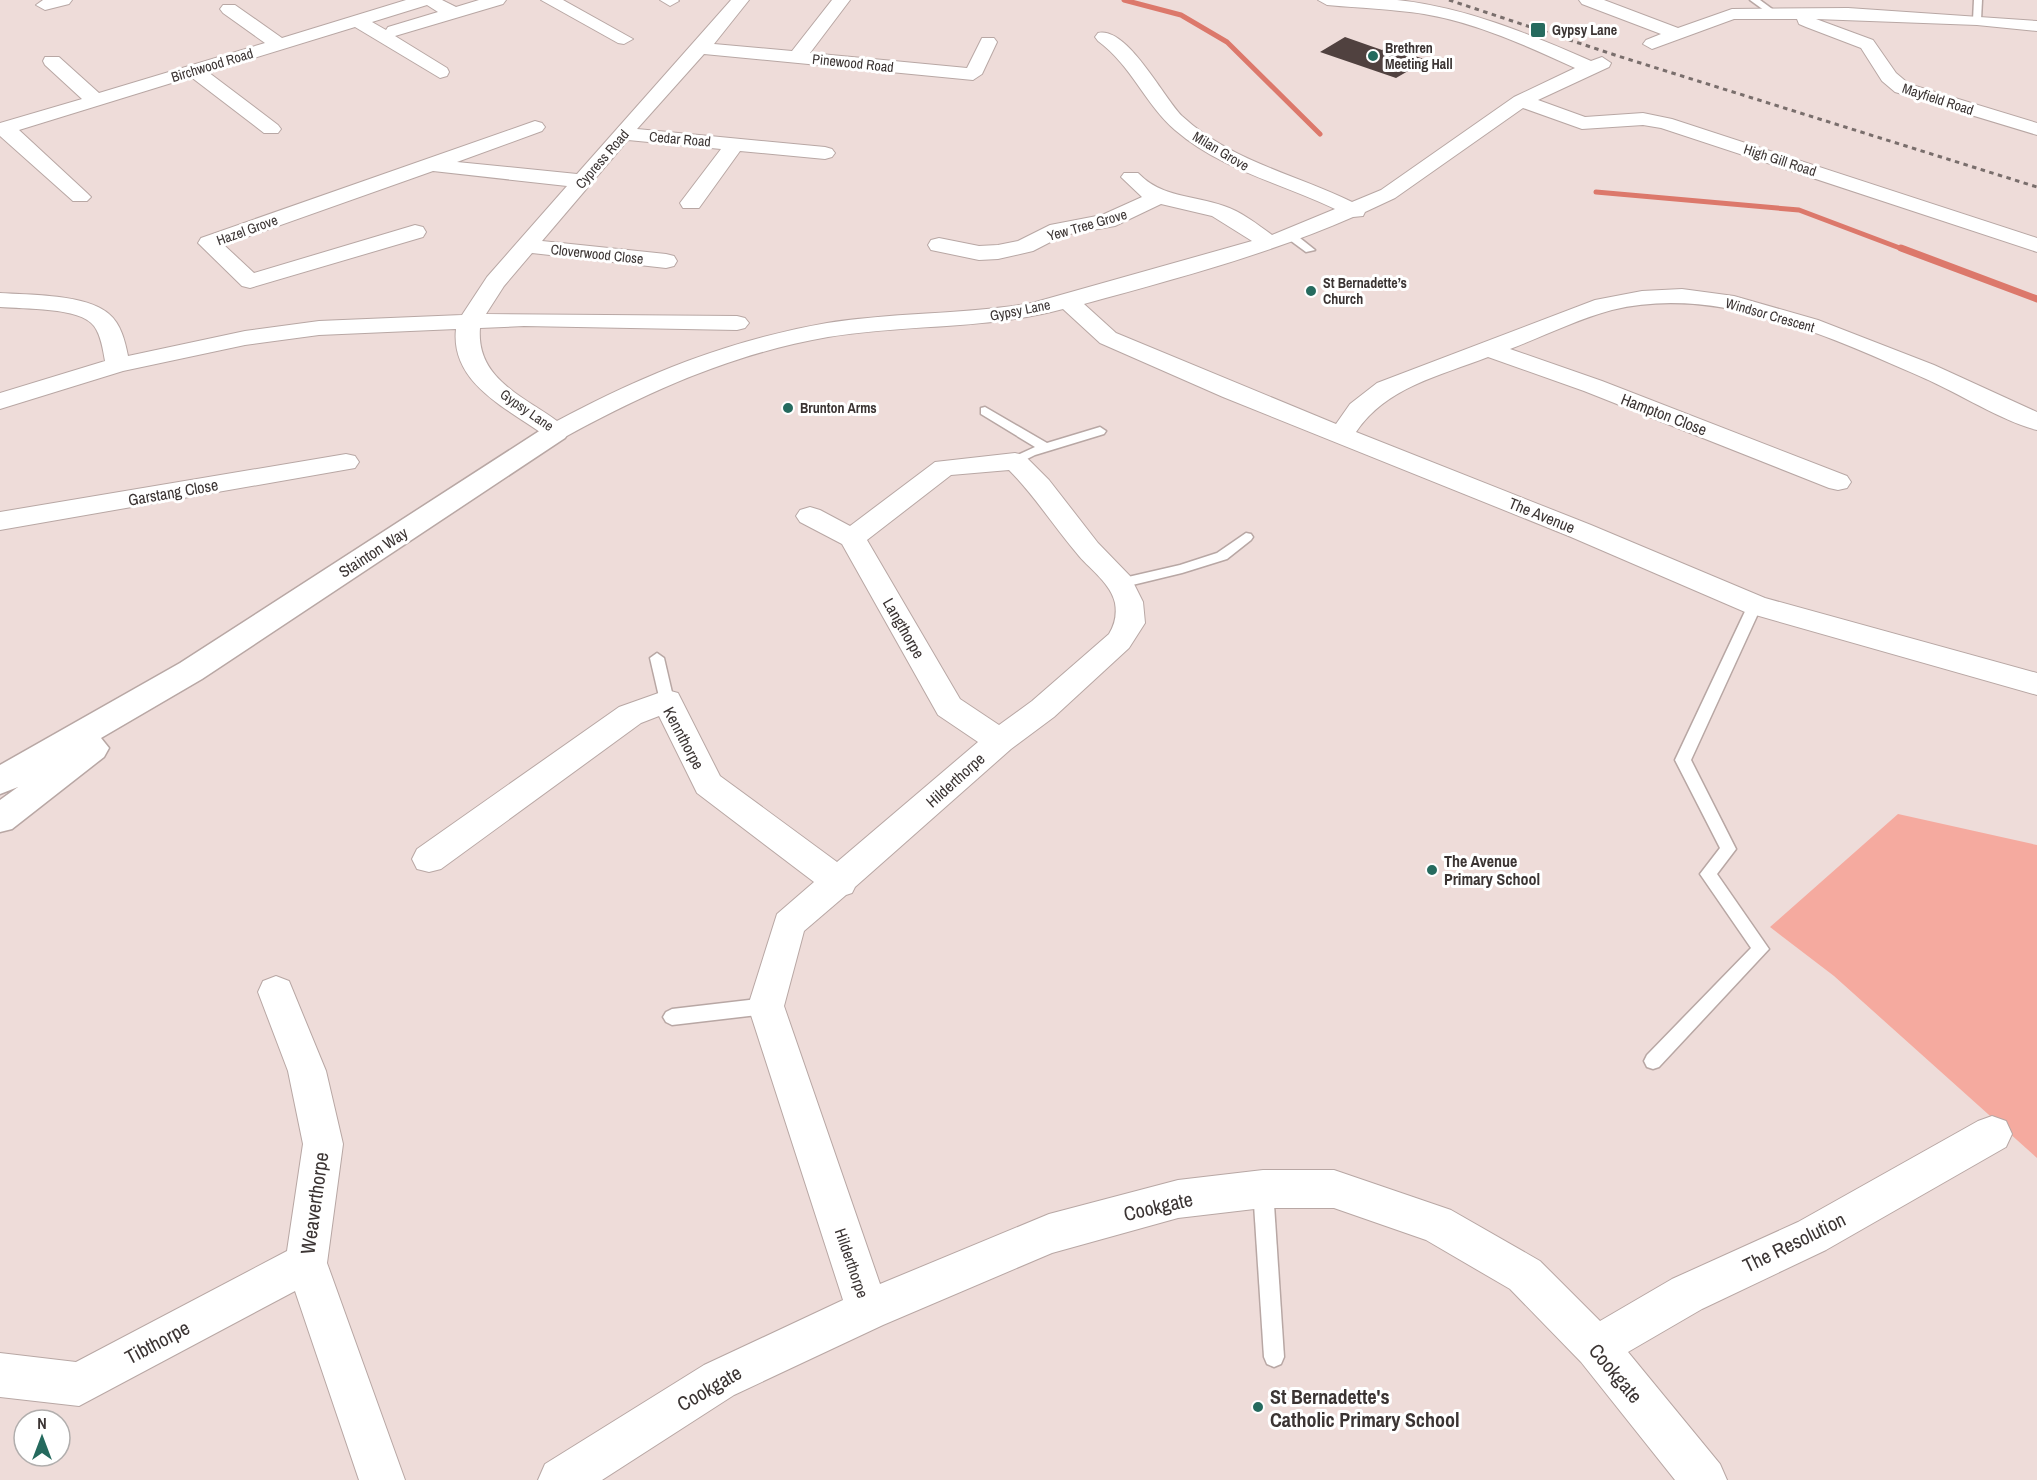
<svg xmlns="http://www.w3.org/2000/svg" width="2037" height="1480" viewBox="0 0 2037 1480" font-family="'Archivo Narrow',sans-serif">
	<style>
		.green { fill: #f5aa9f }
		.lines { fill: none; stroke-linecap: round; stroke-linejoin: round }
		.stream-far1 { stroke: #dc786b; stroke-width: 5 }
		.stream { stroke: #dc786b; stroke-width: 7 }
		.building { fill: #50413f }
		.service-casing { stroke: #b8a7a4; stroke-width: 3 }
		.minor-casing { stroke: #b8a7a4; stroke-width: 2 }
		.tertiary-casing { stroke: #b8a7a4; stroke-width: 3 }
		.service { fill: #fff; fill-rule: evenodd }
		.minor { fill: #fff; fill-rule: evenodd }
		.tertiary { fill: #fff; fill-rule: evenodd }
		.rail { stroke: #796e6c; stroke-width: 3; stroke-dasharray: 4.5 4.5; stroke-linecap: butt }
		.poi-dot { fill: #256a5e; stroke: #fff; stroke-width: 2 }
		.labels { text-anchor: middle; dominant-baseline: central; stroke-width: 6; stroke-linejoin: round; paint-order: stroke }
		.far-poi-label { font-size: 14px; font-weight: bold; fill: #3b3433; stroke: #fff; text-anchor: start }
		.far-street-label { font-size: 14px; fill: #3b3433; stroke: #fff }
		.street-label { font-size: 16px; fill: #3b3433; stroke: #fff }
		.poi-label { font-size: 16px; font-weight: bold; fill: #3b3433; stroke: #fff; text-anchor: start }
		.near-street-label { font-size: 20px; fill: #3b3433; stroke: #fff }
		.near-poi-label { font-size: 20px; font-weight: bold; fill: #3b3433; stroke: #fff; text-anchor: start }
	</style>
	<rect width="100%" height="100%" fill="#eedcd9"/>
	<polygon class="green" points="1898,814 2037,845 2037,1158 1834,976 1770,927"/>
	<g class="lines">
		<g class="stream-far1">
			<polyline points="1124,0 1181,15 1227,42 1320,134"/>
			<polyline points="1596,192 1799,210 1905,250"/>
		</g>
		<polyline class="stream" points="1901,248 2037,299"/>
	</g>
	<polygon class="building" points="1345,37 1382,50 1388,47 1427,60 1396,78 1320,52"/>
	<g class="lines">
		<defs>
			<g id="service">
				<polygon points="1750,0 1760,0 1779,14 1772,16"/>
				<polygon points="1974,0 1982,0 1981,20 1977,23 1973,20"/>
				<polygon points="1287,234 1295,234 1315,250 1306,252 1287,238"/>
				<polygon points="985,407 1047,443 1100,427 1106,431 1104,434 1035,455 1015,465 1009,461 1011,458 1035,447 981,414 981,408"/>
				<polygon points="1246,533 1251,534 1253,537 1251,540 1227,559 1182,573 1120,588 1113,583 1115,580 1180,565 1217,553"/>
				<polygon points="1755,600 1762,605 1691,760 1736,849 1717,874 1769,949 1659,1067 1653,1069 1647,1067 1644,1061 1647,1055 1751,948 1700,874 1720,848 1675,760 1748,605"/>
				<polygon points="657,653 664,658 674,701 667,706 660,701 650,658"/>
				<polygon points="766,998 772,1001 775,1006 772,1011 766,1014 672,1025 666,1022 663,1017 666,1012 672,1009"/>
				<polygon points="1263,1180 1270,1183 1273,1189 1284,1357 1281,1364 1274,1367 1267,1364 1264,1357 1253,1189 1256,1183"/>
			</g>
			<g id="minor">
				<polygon points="43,0 72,0 69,4 45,10 36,5"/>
				<path d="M406,0H442L456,7L479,0H506L503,4L395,36L447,68L449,72L447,76L440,78L355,27L208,72L278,125L281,129L278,133H264L191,77L19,130L87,193L91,197L87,201H73L0,136V123L82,99L45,65L43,61L45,57H59L99,93L265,43L223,13L220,9L223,5H235L282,38ZM427,5L438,12L388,27L386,30L372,22Z"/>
				<polygon points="541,0 563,0 633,39 624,44 618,43"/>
				<polygon points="660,0 678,0 679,1 670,6"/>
				<path d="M731,0H749L714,44L792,51L832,0H850L810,53L967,68L982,38H994L997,42L982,74L973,80L704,54L637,129L825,147L832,149L835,153L832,157L825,159L740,151L699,208H683L680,203L721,149L628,140L542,241L666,254L674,256L677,261L674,266L666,268L532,253L504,286L486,314L737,316L745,318L749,323L745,328L737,330L524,326L480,328C476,378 521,395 557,421C645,374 729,340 827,323C895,312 965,315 1032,303L1252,241L1212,216L1161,204L1115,226L1064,235L1033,251L998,259L979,260L931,250L928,245L931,240L939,238L979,246L998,245L1018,241L1050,225L1102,215L1142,197L1121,177L1124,173H1138C1162,198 1193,195 1224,206C1242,212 1257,224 1272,235L1335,209C1281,183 1221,170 1175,130C1145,104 1131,65 1098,41L1095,37L1098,33C1127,26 1163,97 1182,116C1230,161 1295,174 1352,202L1381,190L1514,97L1575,68C1527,46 1477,23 1424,14C1392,9 1359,8 1327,5L1318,0C1344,0 1371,0 1397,0C1465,7 1529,34 1591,61L1602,57L1611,63L1609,67L1538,100L1585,117L1643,113L1672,119L2037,238V252L1661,128L1643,125L1582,129L1523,108L1395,198L1365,212L1363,216L1353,217C1266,255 1175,279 1084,304L1116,333L1336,424L1350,404L1377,383L1595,300L1642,291L1682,289L1734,296L1818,320L1934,365L2037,412V430C2004,422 1958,393 1926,379C1830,337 1718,284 1612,310C1578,319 1544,336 1510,349L1602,381L1847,476L1851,482L1847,488L1838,490L1829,488L1584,391L1488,357C1440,376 1386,387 1356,432L1591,525L1765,598L2037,673V695L1745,612L1571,537L1223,397L1100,343L1063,309C985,330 906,324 828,337C731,354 650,391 565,437L556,440L547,437C509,409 450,384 456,329L319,335L245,345L123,371L0,409V393L105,361C103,350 101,335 94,326C80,307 23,309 0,307V293C29,295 87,294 109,314C121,324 125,341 128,356L245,331L319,321L462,315L487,277L567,186L433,171L224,245L254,273L415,225L423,227L426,232L423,237L250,288L242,286L198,243L201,238L535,121L542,123L545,127L542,131L457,162L577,174Z"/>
				<polygon points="1579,0 1604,0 1678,28 1732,9 1848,8 2037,21 2037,31 1977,25 1816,19 1873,40 1896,73 1909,84 2037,123 2037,135 1895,92 1882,81 1861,48 1806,27 1799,24 1797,19 1734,19 1652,49 1643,44 1646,40 1661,34 1582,4"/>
				<path d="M1015,453L1024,455L1049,480L1098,543L1130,576L1143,602L1145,623L1129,648L1054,717L1011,749L855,887L852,893L846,895L804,931L784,1006L880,1284L1049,1214L1178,1180L1263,1170H1334L1451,1210L1540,1261L1600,1321L1672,1279L1798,1222L1978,1121L1992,1116L2006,1121L2012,1134L2006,1147L1826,1250L1702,1309L1628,1352L1720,1464L1727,1480H1675L1581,1362L1510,1289L1426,1240L1334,1208H1263L1178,1218L1052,1253L883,1325L734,1395L602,1480H538L545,1464L704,1365L843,1300L748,1006L777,914L814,882L697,793L659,716L641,723L441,869L429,872L417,869L412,859L417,849L619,707L667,690L678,693L720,776L837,862L978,742L938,715L842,544L800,522L796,516L800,510L810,507L820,510L850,526L935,462ZM1009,470C1035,496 1054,527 1079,556C1091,570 1111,584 1115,603C1117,615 1115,624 1109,634L1032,701L999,725L960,699L867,540L951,475Z"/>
				<polygon points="346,454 355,456 359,462 355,468 0,530 0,512"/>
				<polygon points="276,976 289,981 326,1071 343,1144 327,1263 405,1480 359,1480 295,1291 79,1406 0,1397 0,1353 76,1362 287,1251 303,1144 288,1071 258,992 263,981"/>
			</g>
			<polygon id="tertiary" points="556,424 565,426 569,432 565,438 202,679 101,738 109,748 104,757 12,829 0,832 0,800 18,787 0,794 0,765 180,663 547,426"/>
		</defs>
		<use href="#service" class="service-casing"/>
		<use href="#minor" class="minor-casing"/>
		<use href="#tertiary" class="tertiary-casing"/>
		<use href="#service" class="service"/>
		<use href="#minor" class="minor"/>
		<use href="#tertiary" class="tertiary"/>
		<polyline class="rail" points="1449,0 1618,56 2037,187"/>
	</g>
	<g class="poi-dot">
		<rect x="1530" y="22" width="16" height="16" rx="3"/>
		<circle cx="1373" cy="56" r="6"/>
		<circle cx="1311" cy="291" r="6"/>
		<circle cx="788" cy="408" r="6"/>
		<circle cx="1432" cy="870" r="6"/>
		<circle cx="1258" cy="1407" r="6"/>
	</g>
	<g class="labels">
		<g class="far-poi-label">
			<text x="1552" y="30">Gypsy Lane</text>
			<text x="1385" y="48">Brethren<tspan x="1385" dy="16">Meeting Hall</tspan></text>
			<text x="1323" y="283">St Bernadette’s<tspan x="1323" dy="16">Church</tspan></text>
			<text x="800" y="408">Brunton Arms</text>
		</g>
		<g class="far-street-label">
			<text transform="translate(853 63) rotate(6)">Pinewood Road</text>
			<text transform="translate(212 65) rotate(-17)">Birchwood Road</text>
			<text transform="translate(1938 99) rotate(18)">Mayfield Road</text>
			<text transform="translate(680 139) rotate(5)">Cedar Road</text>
			<text transform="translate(1221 151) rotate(31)">Milan Grove</text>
			<text transform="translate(602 159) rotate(-49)">Cypress Road</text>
			<text transform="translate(1780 160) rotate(18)">High Gill Road</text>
			<text transform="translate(1087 225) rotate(-16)">Yew Tree Grove</text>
			<text transform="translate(247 230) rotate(-20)">Hazel Grove</text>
			<text transform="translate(597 254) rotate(6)">Cloverwood Close</text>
			<text transform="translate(1020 310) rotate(-11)">Gypsy Lane</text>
			<text transform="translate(1770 315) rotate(16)">Windsor Crescent</text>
			<text transform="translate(527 410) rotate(35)">Gypsy Lane</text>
		</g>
		<g class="street-label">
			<text transform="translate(1664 414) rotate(21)">Hampton Close</text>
			<text transform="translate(173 492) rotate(-10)">Garstang Close</text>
			<text transform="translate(1542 515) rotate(22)">The Avenue</text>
			<text transform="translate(373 552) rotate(-33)">Stainton Way</text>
			<text transform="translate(904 628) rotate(60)">Langthorpe</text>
			<text transform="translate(684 738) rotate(62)">Kennthorpe</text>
			<text transform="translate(955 780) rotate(-42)">Hilderthorpe</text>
			<text transform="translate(852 1263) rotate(71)">Hilderthorpe</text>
		</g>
		<g class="poi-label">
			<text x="1444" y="861">The Avenue<tspan x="1444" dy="18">Primary School</tspan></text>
		</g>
		<g class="near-street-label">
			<text transform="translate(314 1203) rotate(-82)">Weaverthorpe</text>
			<text transform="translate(1158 1206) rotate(-13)">Cookgate</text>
			<text transform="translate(1794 1242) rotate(-26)">The Resolution</text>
			<text transform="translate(157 1342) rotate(-28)">Tibthorpe</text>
			<text transform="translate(1616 1373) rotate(50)">Cookgate</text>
			<text transform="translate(709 1388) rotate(-30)">Cookgate</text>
		</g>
		<g class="near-poi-label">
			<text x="1270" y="1396">St Bernadette's<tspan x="1270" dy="23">Catholic Primary School</tspan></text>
		</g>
	</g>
	<g transform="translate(42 1438)"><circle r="28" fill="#ffffff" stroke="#b1aead" stroke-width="1.5"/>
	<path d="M0-4.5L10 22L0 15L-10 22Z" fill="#256a5e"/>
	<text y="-9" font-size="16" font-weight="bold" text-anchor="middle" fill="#3b3433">N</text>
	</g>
</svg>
